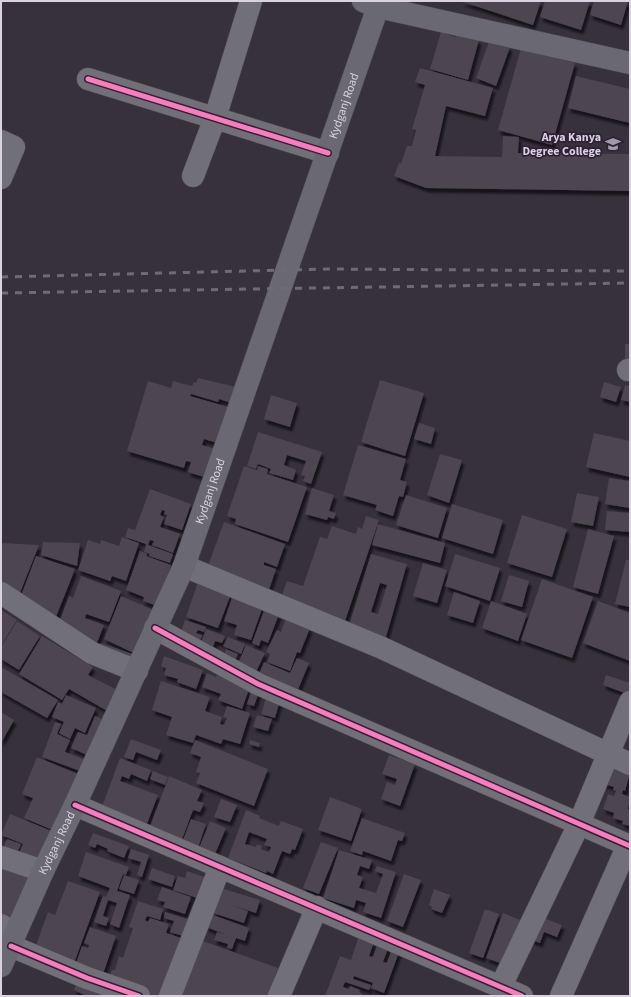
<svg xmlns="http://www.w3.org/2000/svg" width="631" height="997" viewBox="0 0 631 997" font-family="'Source Sans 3',sans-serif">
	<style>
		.building { fill: #4e444f; fill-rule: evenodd; filter: url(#shadow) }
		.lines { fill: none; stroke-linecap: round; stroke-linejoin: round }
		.minor-casing { stroke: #544f59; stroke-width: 23 }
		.secondary-casing { stroke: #544f59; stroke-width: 23 }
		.minor { stroke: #716f78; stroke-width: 22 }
		.secondary { stroke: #6a6872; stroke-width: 22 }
		.rail { stroke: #6e6c73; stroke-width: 3; stroke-dasharray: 7 7; stroke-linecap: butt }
		.cycleway-casing { stroke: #2e2237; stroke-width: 8 }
		.cycleway { stroke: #fd7abc; stroke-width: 5 }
		.labels { text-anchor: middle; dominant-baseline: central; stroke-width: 3.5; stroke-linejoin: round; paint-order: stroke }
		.street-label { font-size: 12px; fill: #dad2e0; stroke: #2e2237 }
		.poi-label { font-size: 12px; font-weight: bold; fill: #dad2e0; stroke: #2e2237; text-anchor: end }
	</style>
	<defs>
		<filter id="shadow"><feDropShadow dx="2.5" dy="4.5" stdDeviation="1" flood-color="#0009"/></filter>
	</defs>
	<rect width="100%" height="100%" fill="#37313c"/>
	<g class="building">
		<polygon points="460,1 541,1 533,25"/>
		<polygon points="545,1 590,1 581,30 540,17"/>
		<polygon points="594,1 628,1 621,25 590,15"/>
		<polygon points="441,32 456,37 457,34 479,40 468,80 430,69"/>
		<polygon points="490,39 510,47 496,86 476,78"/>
		<polygon points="521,48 575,63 552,145 498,130"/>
		<polygon points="420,68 493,88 485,116 446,106 435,156 502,157 503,136 519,137 518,153 630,154 630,191 426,188 394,176 399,163 401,164 407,146 412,146 416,130 412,129 425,85 415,82"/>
		<polygon points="576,76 630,89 630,123 568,108"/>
		<rect x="625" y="344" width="5" height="23"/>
		<polygon points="198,378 236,387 231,403 219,399 218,402 191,394 190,396 228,407 217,443 204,439 202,445 215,449 207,478 188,472 191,462 186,461 184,468 127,451 148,381 171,388 173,381 192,386 194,382 196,383"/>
		<polygon points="380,380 424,393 405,456 361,442"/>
		<polygon points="604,382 621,387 616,402 600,397"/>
		<polygon points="625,385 630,386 630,402 621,400"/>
		<polygon points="271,395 297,403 290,427 264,419"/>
		<polygon points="419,423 435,428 431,444 414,439"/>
		<polygon points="258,432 322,452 311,484 303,481 305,476 301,475 306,461 287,455 284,465 296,470 293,480 269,473 271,469 258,464 256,469 247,466"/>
		<polygon points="594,433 630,441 630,477 586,467"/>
		<polygon points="358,445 406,459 400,480 407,482 403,497 399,496 393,516 375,510 377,505 343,495"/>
		<polygon points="440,454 462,460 449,503 427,495"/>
		<polygon points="244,466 257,470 258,466 268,469 267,474 307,487 288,542 235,524 236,519 227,516"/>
		<polygon points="609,478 630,481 630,508 605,504"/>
		<polygon points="312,488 334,495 329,511 336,513 334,519 328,517 327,520 305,514"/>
		<polygon points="150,489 191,504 182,530 164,524 167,515 164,514 165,511 162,510 160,515 164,517 160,527 180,534 173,553 152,545 154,541 150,540 148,545 173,554 170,563 149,556 150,554 144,552 146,544 125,537 128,528 135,530"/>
		<polygon points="577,493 599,497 593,526 571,522"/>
		<polygon points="406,495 447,508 438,538 396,525"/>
		<polygon points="452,504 503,520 493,554 442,538"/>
		<polygon points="607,511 630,513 630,532 605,530"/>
		<polygon points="522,515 567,529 552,577 507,563"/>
		<polygon points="366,516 379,520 343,627 279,604 287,581 303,586 320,537 327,539 332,526 356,534 358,527 362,529"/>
		<polygon points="224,522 285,544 277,567 264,562 264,565 276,569 267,596 205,574"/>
		<polygon points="378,524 445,543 440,563 372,545"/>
		<polygon points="588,529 614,536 598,594 573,587"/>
		<polygon points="122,537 139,543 126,581 112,576 110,581 78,570 88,540 100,544 101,540 119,546"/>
		<polygon points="43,542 80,543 77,566 41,555"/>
		<polygon points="1,543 39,545 18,598 1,587"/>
		<polygon points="140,551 147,554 146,556 171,565 157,606 143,601 144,597 126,590"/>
		<path d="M371,554L407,564L384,644L347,632ZM380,583L387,585L378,614L371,612Z"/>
		<polygon points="455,554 500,568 490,601 445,586"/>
		<polygon points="36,556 75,569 54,622 19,601"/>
		<polygon points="626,560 630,560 630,607 615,604"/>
		<polygon points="423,563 447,570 437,603 413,596"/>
		<polygon points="509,575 529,581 522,607 501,601"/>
		<polygon points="81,576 121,591 109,622 86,614 85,618 104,625 95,648 59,623 69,596 73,598"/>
		<polygon points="542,579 593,597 572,658 521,640"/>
		<polygon points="198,582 231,594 218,628 186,617"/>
		<polygon points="454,592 480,601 473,623 447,615"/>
		<polygon points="233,595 263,606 251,640 234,635 237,625 224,621"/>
		<polygon points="121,596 156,611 138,655 104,639"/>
		<polygon points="491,601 527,614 518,641 482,628"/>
		<polygon points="598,601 630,613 630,661 583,643"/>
		<polygon points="265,608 279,614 268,643 261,640 259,646 252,643"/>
		<polygon points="1,610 17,620 1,646"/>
		<polygon points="286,618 310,628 300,653 297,652 290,671 267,662 270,654 266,652 277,630 281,632"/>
		<polygon points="185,620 206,627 204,632 198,630 196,633 202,635 199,644 179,637"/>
		<polygon points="17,621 40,636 19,670 1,659 1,647"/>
		<polygon points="206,629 225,636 222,643 215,641 211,653 199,648"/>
		<polygon points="42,636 93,667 88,675 121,692 109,712 69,689 62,700 19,674"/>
		<polygon points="228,637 245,644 241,654 223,646"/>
		<polygon points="101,643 135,655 131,666 97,654"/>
		<polygon points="246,645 265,653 254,676 236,668"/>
		<polygon points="226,649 238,654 233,665 224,655"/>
		<polygon points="164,656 203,670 196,689 177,682 178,679 164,675 166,668 161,666"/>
		<polygon points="297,658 309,663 295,697 256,681 264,662 290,673"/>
		<polygon points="1,667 58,700 47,718 1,692"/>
		<polygon points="219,669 241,676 238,686 249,689 242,709 218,700 221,694 202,687 207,673 216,677"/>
		<polygon points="606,675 630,683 630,695 603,685"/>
		<polygon points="161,681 210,697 205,711 222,717 220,724 224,725 227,718 223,717 227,706 250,713 240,744 223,739 221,744 196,735 193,743 166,735 172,717 152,710"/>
		<polygon points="252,689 259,692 254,706 247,704"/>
		<polygon points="66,695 96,708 85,733 75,728 70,739 59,733 64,722 52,717 58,702 62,704"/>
		<polygon points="267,695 280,700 275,718 261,714"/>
		<polygon points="1,712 14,720 1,743"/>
		<polygon points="257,715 272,719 268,731 253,727"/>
		<polygon points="95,716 102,719 87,755 71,748 78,732 87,735"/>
		<polygon points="55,722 61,724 57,734 70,740 65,752 84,759 80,771 42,757"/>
		<polygon points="131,739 161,750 157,760 136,752 133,760 124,757"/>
		<polygon points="195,740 268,769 254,806 196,783 200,773 196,772 201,757 190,753"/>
		<polygon points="250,740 260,743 259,747 249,744"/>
		<polygon points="389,755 415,764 400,806 381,799 387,782 395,785 397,779 382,774"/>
		<polygon points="37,757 78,774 55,831 24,818 33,798 22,794"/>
		<polygon points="120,758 151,770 147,781 131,774 129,779 122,776 120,781 158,795 145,829 100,812"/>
		<polygon points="609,766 630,773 625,791 623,790 622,794 630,797 628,809 630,810 630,826 622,824 623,821 613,818 614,813 603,809 608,794 614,796 616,791 613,790 614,787 604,784"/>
		<polygon points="153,771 168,777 165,785 150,779"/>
		<polygon points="169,776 202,790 197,801 204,803 200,812 193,810 181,842 149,829"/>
		<polygon points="330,797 362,809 351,841 318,830"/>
		<polygon points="221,799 237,805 230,822 214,817"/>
		<path d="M246,810L260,816L259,818L279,826L281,821L303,829L295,850L292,849L290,854L282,851L273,874L267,871L266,873L228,858ZM249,832L267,839L264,845L271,847L269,852L261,849L262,846L257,844L256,847L245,844Z"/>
		<polygon points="10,814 54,832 38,863 18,855 23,844 1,835"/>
		<polygon points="362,818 405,833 402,841 398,840 391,861 363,851 362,855 350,851"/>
		<polygon points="191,819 206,824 198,848 183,840"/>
		<polygon points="210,821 226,828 215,854 199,848"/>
		<polygon points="93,833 129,846 124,858 107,851 108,849 97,844 95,848 88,845"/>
		<polygon points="7,839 21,844 16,856 2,850"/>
		<polygon points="321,842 338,848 319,894 303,888"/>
		<polygon points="131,849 149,855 142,877 137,875 141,862 128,858"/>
		<polygon points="339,850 372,860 369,869 360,866 357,875 363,877 359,888 376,893 383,874 375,871 377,866 396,872 381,918 363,912 366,903 356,900 354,908 323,898"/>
		<polygon points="86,852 129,867 126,875 120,873 123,874 117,891 130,895 119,928 110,924 117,903 108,900 103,916 109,918 106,926 94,922 103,896 106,897 110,888 78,876"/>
		<polygon points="1,864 35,879 14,921 1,914"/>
		<polygon points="152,868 175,876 172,887 148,879"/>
		<polygon points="187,871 207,878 200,899 173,890 178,876 185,878"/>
		<polygon points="404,874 421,880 403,927 387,921"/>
		<polygon points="124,875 139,880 134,894 119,889"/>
		<polygon points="68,881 100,892 73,966 36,945 48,912 55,915"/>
		<polygon points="162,887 191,897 185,914 163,907 165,902 157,900"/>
		<polygon points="221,888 260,900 256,913 231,905 248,911 244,923 213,913"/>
		<polygon points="434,889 450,895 442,913 431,909 432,907 429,905"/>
		<polygon points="138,901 163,909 160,920 147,916 145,920 148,922 150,918 169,924 166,933 184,939 165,996 152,996 108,981 112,970 115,970 119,956 123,958 133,928 129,927"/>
		<polygon points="485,909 499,914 483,958 469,953"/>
		<polygon points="165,912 191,920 186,937 170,932 174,921 164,918"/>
		<polygon points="503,913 525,922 508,966 486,958"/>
		<polygon points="210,914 249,928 245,941 236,938 232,949 227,948 228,944 214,940 217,932 227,935 206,927"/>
		<polygon points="538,916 562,925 557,937 544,932 540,943 529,939"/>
		<polygon points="90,927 116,936 101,980 76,963 82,946 88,948 89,945 84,943"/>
		<polygon points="359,936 374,942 369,956 373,957 378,943 389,946 383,962 387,963 392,949 399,952 384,993 371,988 373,983 354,976 353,979 371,985 369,990 345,982 343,987 349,989 350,986 360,990 359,992 362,994 361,996 325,996 340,956 351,960"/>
		<polygon points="200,940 278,968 270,990 273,996 180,996"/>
		<polygon points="76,985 106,996 86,996 74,990"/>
	</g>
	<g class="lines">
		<defs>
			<g id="minor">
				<polyline points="88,79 328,153"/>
				<polyline points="1,141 14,147 1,178"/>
				<polyline points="193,176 215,118 251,1"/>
				<polyline points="628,370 630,370"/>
				<polyline points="184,566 380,647 630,764"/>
				<polyline points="1,593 92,653 137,671"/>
				<polyline points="155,628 258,684 630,846"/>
				<polyline points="75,805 522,996"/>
				<polyline points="1,857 43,871"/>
				<polyline points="1,925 15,934"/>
				<polyline points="11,946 87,978 139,996"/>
				<polyline points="501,986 579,824 630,702"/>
				<polyline points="170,996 220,867"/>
				<polyline points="279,996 317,907"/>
				<polyline points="561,996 628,845"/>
			</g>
			<g id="secondary">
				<polyline points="363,1 378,7 630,63"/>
				<path id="s1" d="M1,966L43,871L75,805L184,566L380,1"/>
			</g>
		</defs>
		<use href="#minor" class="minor-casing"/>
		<use href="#secondary" class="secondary-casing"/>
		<use href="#minor" class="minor"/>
		<use href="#secondary" class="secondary"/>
		<g class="rail">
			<polyline points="1,277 328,269 630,271"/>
			<polyline points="1,293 630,283"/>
		</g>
		<defs>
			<g id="cycleway">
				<polyline points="88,79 328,153"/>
				<polyline points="155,628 258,684 630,846"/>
				<polyline points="75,805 522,996"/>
				<polyline points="11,946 87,978 139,996"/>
			</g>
		</defs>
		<use href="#cycleway" class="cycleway-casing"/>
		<use href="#cycleway" class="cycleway"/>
	</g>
	<defs>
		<symbol id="school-bare" viewBox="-9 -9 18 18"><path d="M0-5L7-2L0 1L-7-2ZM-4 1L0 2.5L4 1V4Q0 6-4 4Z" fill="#a19aa7" stroke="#2e2237" stroke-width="2.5" paint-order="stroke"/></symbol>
	</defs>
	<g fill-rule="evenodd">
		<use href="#school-bare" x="602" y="133" width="22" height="22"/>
	</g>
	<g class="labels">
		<g class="street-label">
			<text stroke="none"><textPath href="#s1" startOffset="927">Kydganj Road</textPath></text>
			<text stroke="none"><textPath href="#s1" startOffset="519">Kydganj Road</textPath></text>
			<text stroke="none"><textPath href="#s1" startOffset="135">Kydganj Road</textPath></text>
		</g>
		<g class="poi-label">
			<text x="601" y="137">Arya Kanya<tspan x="601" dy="14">Degree College</tspan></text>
		</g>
	</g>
	<rect width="631" height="997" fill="none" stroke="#dad2e0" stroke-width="4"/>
</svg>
